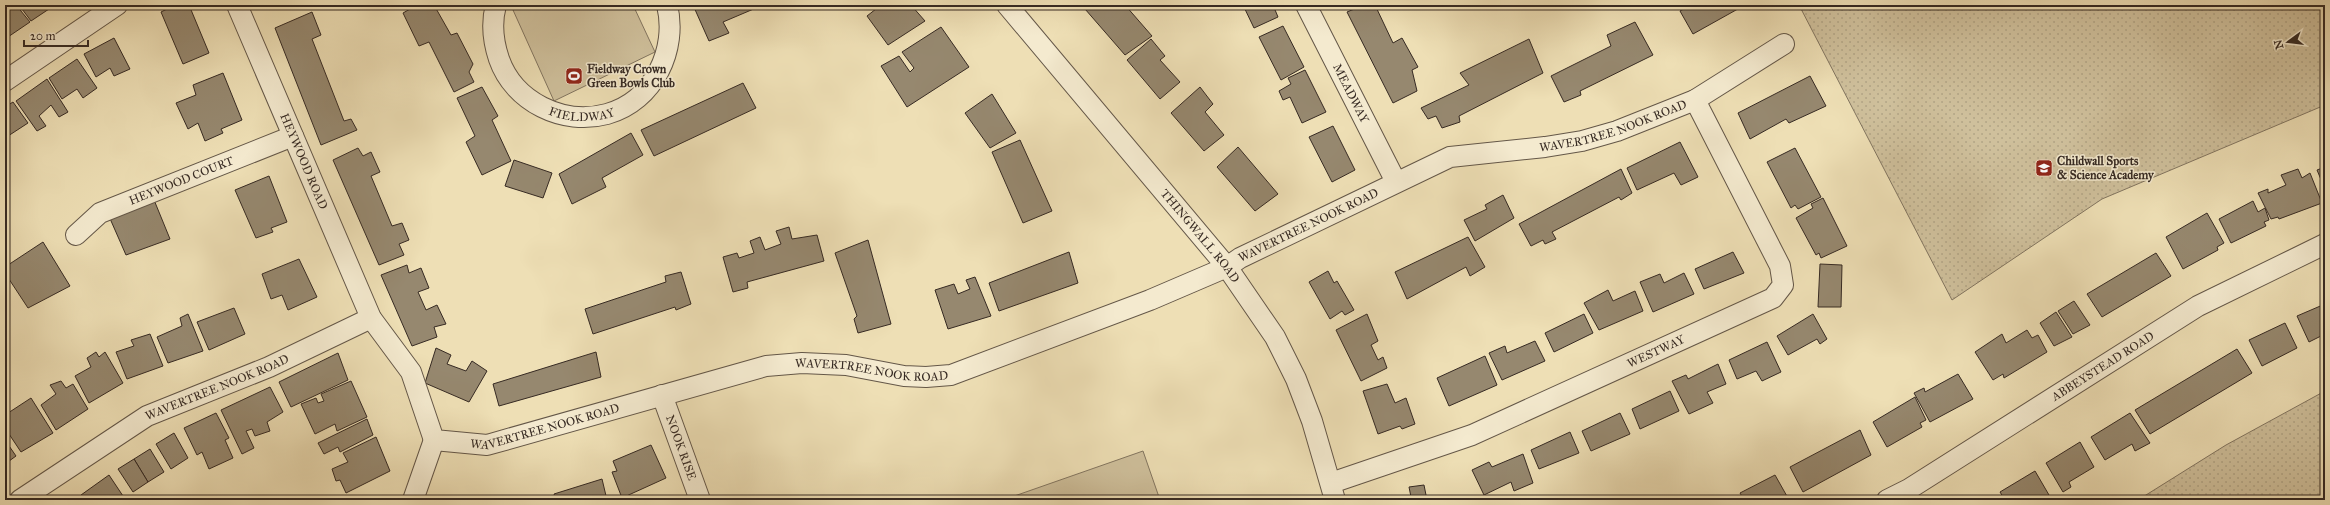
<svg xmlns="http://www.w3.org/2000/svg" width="2330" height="505" viewBox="0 0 2330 505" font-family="'IM FELL Great Primer',serif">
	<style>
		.green { fill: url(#green-dots); stroke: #827560 }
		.pitch { fill: #cfc09c; stroke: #827560 }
		.building { fill: #96886f; stroke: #362a23 }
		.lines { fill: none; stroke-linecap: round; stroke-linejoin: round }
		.minor-casing { stroke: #645748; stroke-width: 22 }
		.minor { stroke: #f4eacf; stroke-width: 20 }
		.labels { text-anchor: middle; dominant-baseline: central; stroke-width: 3; stroke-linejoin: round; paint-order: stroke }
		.poi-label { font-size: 12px; font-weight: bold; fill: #362a23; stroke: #f4eacf; text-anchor: start }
		.street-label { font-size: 12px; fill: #362a23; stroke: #f4eacf }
	</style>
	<defs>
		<pattern id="green-dots" width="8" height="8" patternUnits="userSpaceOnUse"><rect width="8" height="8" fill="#cfc09c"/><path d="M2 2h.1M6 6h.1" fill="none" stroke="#b2a586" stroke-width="1.8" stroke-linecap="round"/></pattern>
	</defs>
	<rect width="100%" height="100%" fill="#eedfb5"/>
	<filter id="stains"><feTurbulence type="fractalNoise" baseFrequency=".005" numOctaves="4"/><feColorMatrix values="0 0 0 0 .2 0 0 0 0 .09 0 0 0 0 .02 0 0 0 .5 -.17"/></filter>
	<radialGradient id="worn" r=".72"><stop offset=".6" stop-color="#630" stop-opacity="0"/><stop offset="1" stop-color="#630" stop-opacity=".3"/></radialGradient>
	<g class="green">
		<polygon points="1799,5 2325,5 2325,105 2102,199 1952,300"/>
		<polygon points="2325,391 2325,500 2138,500 2226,445"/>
	</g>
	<g class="pitch">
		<polygon points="523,5 633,5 655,52 554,101 513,10"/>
		<polygon points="1143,451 1160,500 1003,500"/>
	</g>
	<g class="building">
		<polygon points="5,5 7,7 16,5 30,22 5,39"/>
		<polygon points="19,5 55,5 31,21"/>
		<polygon points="175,5 178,9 189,5 209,53 183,64 161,12"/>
		<polygon points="320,5 332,5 322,9"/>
		<polygon points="417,5 434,5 451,35 457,33 473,64 469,72 474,82 454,92 429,42 419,46 403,13"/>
		<polygon points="693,5 763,5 723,22 729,33 709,41"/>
		<polygon points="881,5 911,5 925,21 888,45 867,16"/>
		<polygon points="1090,5 1125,5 1152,36 1125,55 1085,9"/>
		<polygon points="1243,5 1273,5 1278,17 1254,28"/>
		<polygon points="1364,5 1375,5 1393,43 1402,38 1418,67 1412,70 1417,91 1393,103 1347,12"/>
		<polygon points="1691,5 1745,5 1693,34 1680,11"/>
		<polygon points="312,12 321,35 312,39 344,121 351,119 357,130 321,145 275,28"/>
		<polygon points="1635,22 1653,55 1580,91 1581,95 1564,102 1551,76 1611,46 1607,35"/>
		<polygon points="1283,26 1304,67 1281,80 1259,37"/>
		<polygon points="941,27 969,67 907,107 881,66 899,56 910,72 914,68 902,52"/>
		<polygon points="114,38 130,69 114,76 110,68 96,77 84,54"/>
		<polygon points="1151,39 1165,56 1160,60 1180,82 1160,99 1127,60"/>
		<polygon points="1529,39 1543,73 1459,116 1460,122 1442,128 1436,116 1428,119 1421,108 1469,85 1460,73"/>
		<polygon points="77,59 97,88 83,98 77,89 62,99 49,78"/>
		<polygon points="1305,70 1326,112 1302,123 1290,97 1283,100 1279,91 1291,84 1288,78"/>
		<polygon points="223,73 242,120 221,129 223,133 205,141 198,123 188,129 176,103 196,95 193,85"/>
		<polygon points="1810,76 1826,106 1789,123 1786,119 1750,139 1738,113"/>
		<polygon points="47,79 68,112 59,117 51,105 39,116 46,126 37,131 16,101"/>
		<polygon points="743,83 756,108 654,156 641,130"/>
		<polygon points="482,87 498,116 492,120 511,161 482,175 466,142 475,136 457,98"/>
		<polygon points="1200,87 1213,104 1205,112 1224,135 1204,151 1171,113"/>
		<polygon points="992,94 1016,133 990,148 965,113"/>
		<polygon points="13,102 28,123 5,138 5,107"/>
		<polygon points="1333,126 1355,170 1332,182 1309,137"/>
		<polygon points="631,133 643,155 602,178 606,187 572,204 559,174"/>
		<polygon points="1020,140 1052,211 1023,223 992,152"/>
		<polygon points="1680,142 1698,177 1681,185 1674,173 1637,190 1627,168"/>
		<polygon points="1238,147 1278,194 1255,211 1217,167"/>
		<polygon points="358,148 363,156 371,152 380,172 371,176 392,226 402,223 409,240 399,244 404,255 379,265 333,160"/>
		<polygon points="1795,148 1821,197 1798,209 1795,205 1791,208 1767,162"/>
		<polygon points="514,160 552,173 543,198 505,186"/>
		<polygon points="2325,167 2325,189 2317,170"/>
		<polygon points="1621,169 1632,193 1621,200 1619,197 1552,232 1556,239 1545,244 1543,240 1531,246 1519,224"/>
		<polygon points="2298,169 2302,178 2310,173 2322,203 2279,219 2278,217 2271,219 2258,193 2268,189 2268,193 2286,185 2281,175"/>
		<polygon points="269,176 287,222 271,228 273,232 256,238 235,190"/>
		<polygon points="152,195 170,239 126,255 108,214"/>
		<polygon points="1503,195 1514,218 1475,241 1464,220 1487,209 1485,205"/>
		<polygon points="1823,198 1847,246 1821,258 1819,253 1816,255 1796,218 1813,208 1811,204"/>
		<polygon points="2253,201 2258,212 2265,208 2269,220 2264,222 2266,226 2231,243 2219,219"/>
		<polygon points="2207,213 2224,243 2217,247 2218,250 2183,269 2166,237"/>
		<polygon points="789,227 792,239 817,235 824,261 747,282 748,288 733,292 723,257 737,253 739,258 754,253 750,241 760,237 765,250 781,244 776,231"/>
		<polygon points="1468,237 1485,267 1470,276 1466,267 1407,299 1395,272"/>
		<polygon points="868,240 891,324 858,333 854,319 857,316 835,253"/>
		<polygon points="43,242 70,286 28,308 5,273 5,267"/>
		<polygon points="1069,252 1078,283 999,311 989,283"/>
		<polygon points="1733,252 1744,273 1704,289 1695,269"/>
		<polygon points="2156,253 2171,276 2102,317 2087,294"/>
		<polygon points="299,259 317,297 288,310 282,295 271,299 262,274"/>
		<polygon points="1820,264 1842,265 1841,307 1818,307"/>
		<polygon points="407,265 409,273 421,268 429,288 418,292 426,310 437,305 446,324 434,327 437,337 412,346 381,275"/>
		<polygon points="1328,271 1334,283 1337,281 1354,310 1345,315 1342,311 1330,319 1309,282"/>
		<polygon points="681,272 691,304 676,310 675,307 593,334 585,309 666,282 665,276"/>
		<polygon points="1684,273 1694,294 1653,312 1640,282 1660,274 1664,283"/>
		<polygon points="975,277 991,316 948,329 935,290 954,284 958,294 970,289 966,280"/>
		<polygon points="1608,290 1613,301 1635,291 1643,311 1599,330 1584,303"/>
		<polygon points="2074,301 2090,325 2073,334 2058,311"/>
		<polygon points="2325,304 2325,334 2309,342 2297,316"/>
		<polygon points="234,308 245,334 209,350 197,322"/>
		<polygon points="2056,312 2072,337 2054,346 2040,323"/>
		<polygon points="188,314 203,351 168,363 157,337 182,326 180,318"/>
		<polygon points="1367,314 1378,341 1371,345 1378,360 1383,357 1387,368 1361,381 1336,330"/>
		<polygon points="1584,314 1593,333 1554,352 1545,333"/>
		<polygon points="1813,314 1827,339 1820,344 1817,339 1788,355 1777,336"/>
		<polygon points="2285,323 2297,348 2262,366 2249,340"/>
		<polygon points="2027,330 2032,338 2038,335 2047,352 2004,378 2003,374 1993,380 1975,352 2002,334 2006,343"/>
		<polygon points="150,334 163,366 127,379 116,352 134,346 131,340"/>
		<polygon points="1535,341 1545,361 1502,380 1489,353 1505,346 1507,353"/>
		<polygon points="1767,342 1781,372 1762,381 1756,371 1737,379 1729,360"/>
		<polygon points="436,348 451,355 447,364 466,371 472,361 487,371 469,402 425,383"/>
		<polygon points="2237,349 2252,373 2150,434 2135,410"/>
		<polygon points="96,352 99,357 105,352 123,383 89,403 75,376 91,367 87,358"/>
		<polygon points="596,352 601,377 499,406 493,384"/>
		<polygon points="338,353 348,380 291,407 279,382"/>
		<polygon points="1485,356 1497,385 1449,406 1437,378"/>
		<polygon points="1718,364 1726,384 1707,392 1713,403 1689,414 1672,381 1686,375 1688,379"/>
		<polygon points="1958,374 1973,399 1930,422 1914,393 1924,388 1925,392"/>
		<polygon points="61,381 66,388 73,384 88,409 56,430 41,405 56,394 50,385"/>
		<polygon points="351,381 367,417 337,431 335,424 315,434 301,404 316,398 318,403 324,401 321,394"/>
		<polygon points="1387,384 1395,403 1406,398 1415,424 1402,429 1400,426 1378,434 1363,391"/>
		<polygon points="270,387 283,412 267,422 270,431 255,436 252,429 246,431 254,448 242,454 221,410"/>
		<polygon points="1670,391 1679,411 1640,429 1632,409"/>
		<polygon points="1915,397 1926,420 1920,423 1922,427 1887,447 1873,422"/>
		<polygon points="31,398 53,433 21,452 5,428 5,415"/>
		<polygon points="216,413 229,438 225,440 233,458 209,469 202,452 197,455 184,428"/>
		<polygon points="1620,413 1630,434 1591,451 1582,431"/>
		<polygon points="2130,413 2150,443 2135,451 2132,444 2105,460 2091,437"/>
		<polygon points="367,419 373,435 340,452 338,447 324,454 318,443"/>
		<polygon points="1860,430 1871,455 1803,492 1790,467"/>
		<polygon points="1570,432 1579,453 1539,469 1531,450"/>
		<polygon points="174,433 188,458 171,469 156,444"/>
		<polygon points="376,437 390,471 346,493 340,480 336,481 332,469 348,462 343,453"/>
		<polygon points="5,440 16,456 5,464"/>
		<polygon points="2080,442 2094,467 2069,482 2071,487 2063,492 2046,463"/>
		<polygon points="651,445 666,478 622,498 612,472 617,471 613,461"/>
		<polygon points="150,449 164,472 148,482 134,459"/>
		<polygon points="1523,454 1533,483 1514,491 1511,482 1484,495 1472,470 1489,462 1492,467"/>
		<polygon points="134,459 148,482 133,492 118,469"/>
		<polygon points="2035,471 2049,495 2039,500 2005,500 2000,492"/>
		<polygon points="109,475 125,499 84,500 81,495"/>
		<polygon points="1775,475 1788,498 1783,500 1744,500 1740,493"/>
		<polygon points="602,479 607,500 556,500 554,494"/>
		<polygon points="1424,485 1427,500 1395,500 1411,497 1409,487"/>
	</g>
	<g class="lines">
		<defs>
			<g id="minor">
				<path id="s1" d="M237,5L371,318L411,372L434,440L487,445L766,366L802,363L846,365L904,376L926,377L951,375L1150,300L1227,267L1240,258L1450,157L1545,147L1582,141L1617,131L1695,100L1784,44"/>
				<path id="s2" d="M496,5C491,23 493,41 499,59C514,102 563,126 607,114C654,101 678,49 667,5"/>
				<path id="s3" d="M1007,5L1227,267L1275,337L1296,379L1312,421L1335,500"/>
				<path id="s4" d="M1306,5L1396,182"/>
				<polyline points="5,81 117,5"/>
				<path id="s5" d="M76,235L100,213L293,136"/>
				<path id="s6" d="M662,395L700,500"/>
				<path id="s7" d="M1331,483L1472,435L1773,298L1783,285L1780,266L1695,100"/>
				<path id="s8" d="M20,500L147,416L269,367L371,318"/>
				<polyline points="413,500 434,440"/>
				<path id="s9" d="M1887,500L1909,489L2198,306L2325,244"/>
			</g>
		</defs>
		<use href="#minor" class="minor-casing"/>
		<use href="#minor" class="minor"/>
	</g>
	<defs>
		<symbol id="stadium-square" viewBox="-11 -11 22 22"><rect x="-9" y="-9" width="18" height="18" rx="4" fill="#8f2418" stroke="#f4eacf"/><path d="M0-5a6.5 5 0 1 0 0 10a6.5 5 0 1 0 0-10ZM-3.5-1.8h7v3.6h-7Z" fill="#fff"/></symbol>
		<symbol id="school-square" viewBox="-11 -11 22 22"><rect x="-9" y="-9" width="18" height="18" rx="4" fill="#8f2418" stroke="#f4eacf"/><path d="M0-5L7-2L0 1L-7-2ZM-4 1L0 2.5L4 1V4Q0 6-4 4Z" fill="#fff"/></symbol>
	</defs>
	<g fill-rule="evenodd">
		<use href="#stadium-square" x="564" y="66" width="20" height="20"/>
		<use href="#school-square" x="2034" y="158" width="20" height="20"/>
	</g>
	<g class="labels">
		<g class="poi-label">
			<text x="587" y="69">Fieldway Crown<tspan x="587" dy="14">Green Bowls Club</tspan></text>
			<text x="2057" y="161">Childwall Sports<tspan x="2057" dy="14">&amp; Science Academy</tspan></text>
		</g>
		<g class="street-label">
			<text stroke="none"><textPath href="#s4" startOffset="99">MEADWAY</textPath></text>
			<text stroke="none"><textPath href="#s2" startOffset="162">FIELDWAY</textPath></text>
			<text stroke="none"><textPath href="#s1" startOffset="1721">WAVERTREE NOOK ROAD</textPath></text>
			<text stroke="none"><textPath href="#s1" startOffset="170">HEYWOOD ROAD</textPath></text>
			<text stroke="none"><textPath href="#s5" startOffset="120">HEYWOOD COURT</textPath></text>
			<text stroke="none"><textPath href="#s1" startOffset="1397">WAVERTREE NOOK ROAD</textPath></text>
			<text stroke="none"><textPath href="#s3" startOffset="301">THINGWALL ROAD</textPath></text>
			<text stroke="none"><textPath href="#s7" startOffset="351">WESTWAY</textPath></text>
			<text stroke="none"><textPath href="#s9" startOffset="254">ABBEYSTEAD ROAD</textPath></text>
			<text stroke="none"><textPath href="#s1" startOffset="929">WAVERTREE NOOK ROAD</textPath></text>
			<text stroke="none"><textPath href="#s8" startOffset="228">WAVERTREE NOOK ROAD</textPath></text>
			<text stroke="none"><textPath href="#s1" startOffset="593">WAVERTREE NOOK ROAD</textPath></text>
			<text stroke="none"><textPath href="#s6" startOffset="56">NOOK RISE</textPath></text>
		</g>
	</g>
	<rect width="2330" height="505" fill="none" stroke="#eedfb5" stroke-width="20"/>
	<rect x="6" y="6" width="2318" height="493" fill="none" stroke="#362a23" stroke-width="2"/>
	<rect x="10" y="10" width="2310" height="485" fill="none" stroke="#362a23"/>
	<g transform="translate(2288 42) rotate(255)" stroke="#f4eacf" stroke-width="3" paint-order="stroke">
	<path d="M0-3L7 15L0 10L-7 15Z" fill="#362a23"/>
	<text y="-6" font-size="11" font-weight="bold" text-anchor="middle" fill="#362a23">N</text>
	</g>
	<path d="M24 40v6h64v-6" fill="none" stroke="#362a23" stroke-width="2"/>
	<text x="30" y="40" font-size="12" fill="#362a23" stroke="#f4eacf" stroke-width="3" paint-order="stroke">20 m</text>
	<rect width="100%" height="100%" filter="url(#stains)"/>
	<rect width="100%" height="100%" fill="url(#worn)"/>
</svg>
